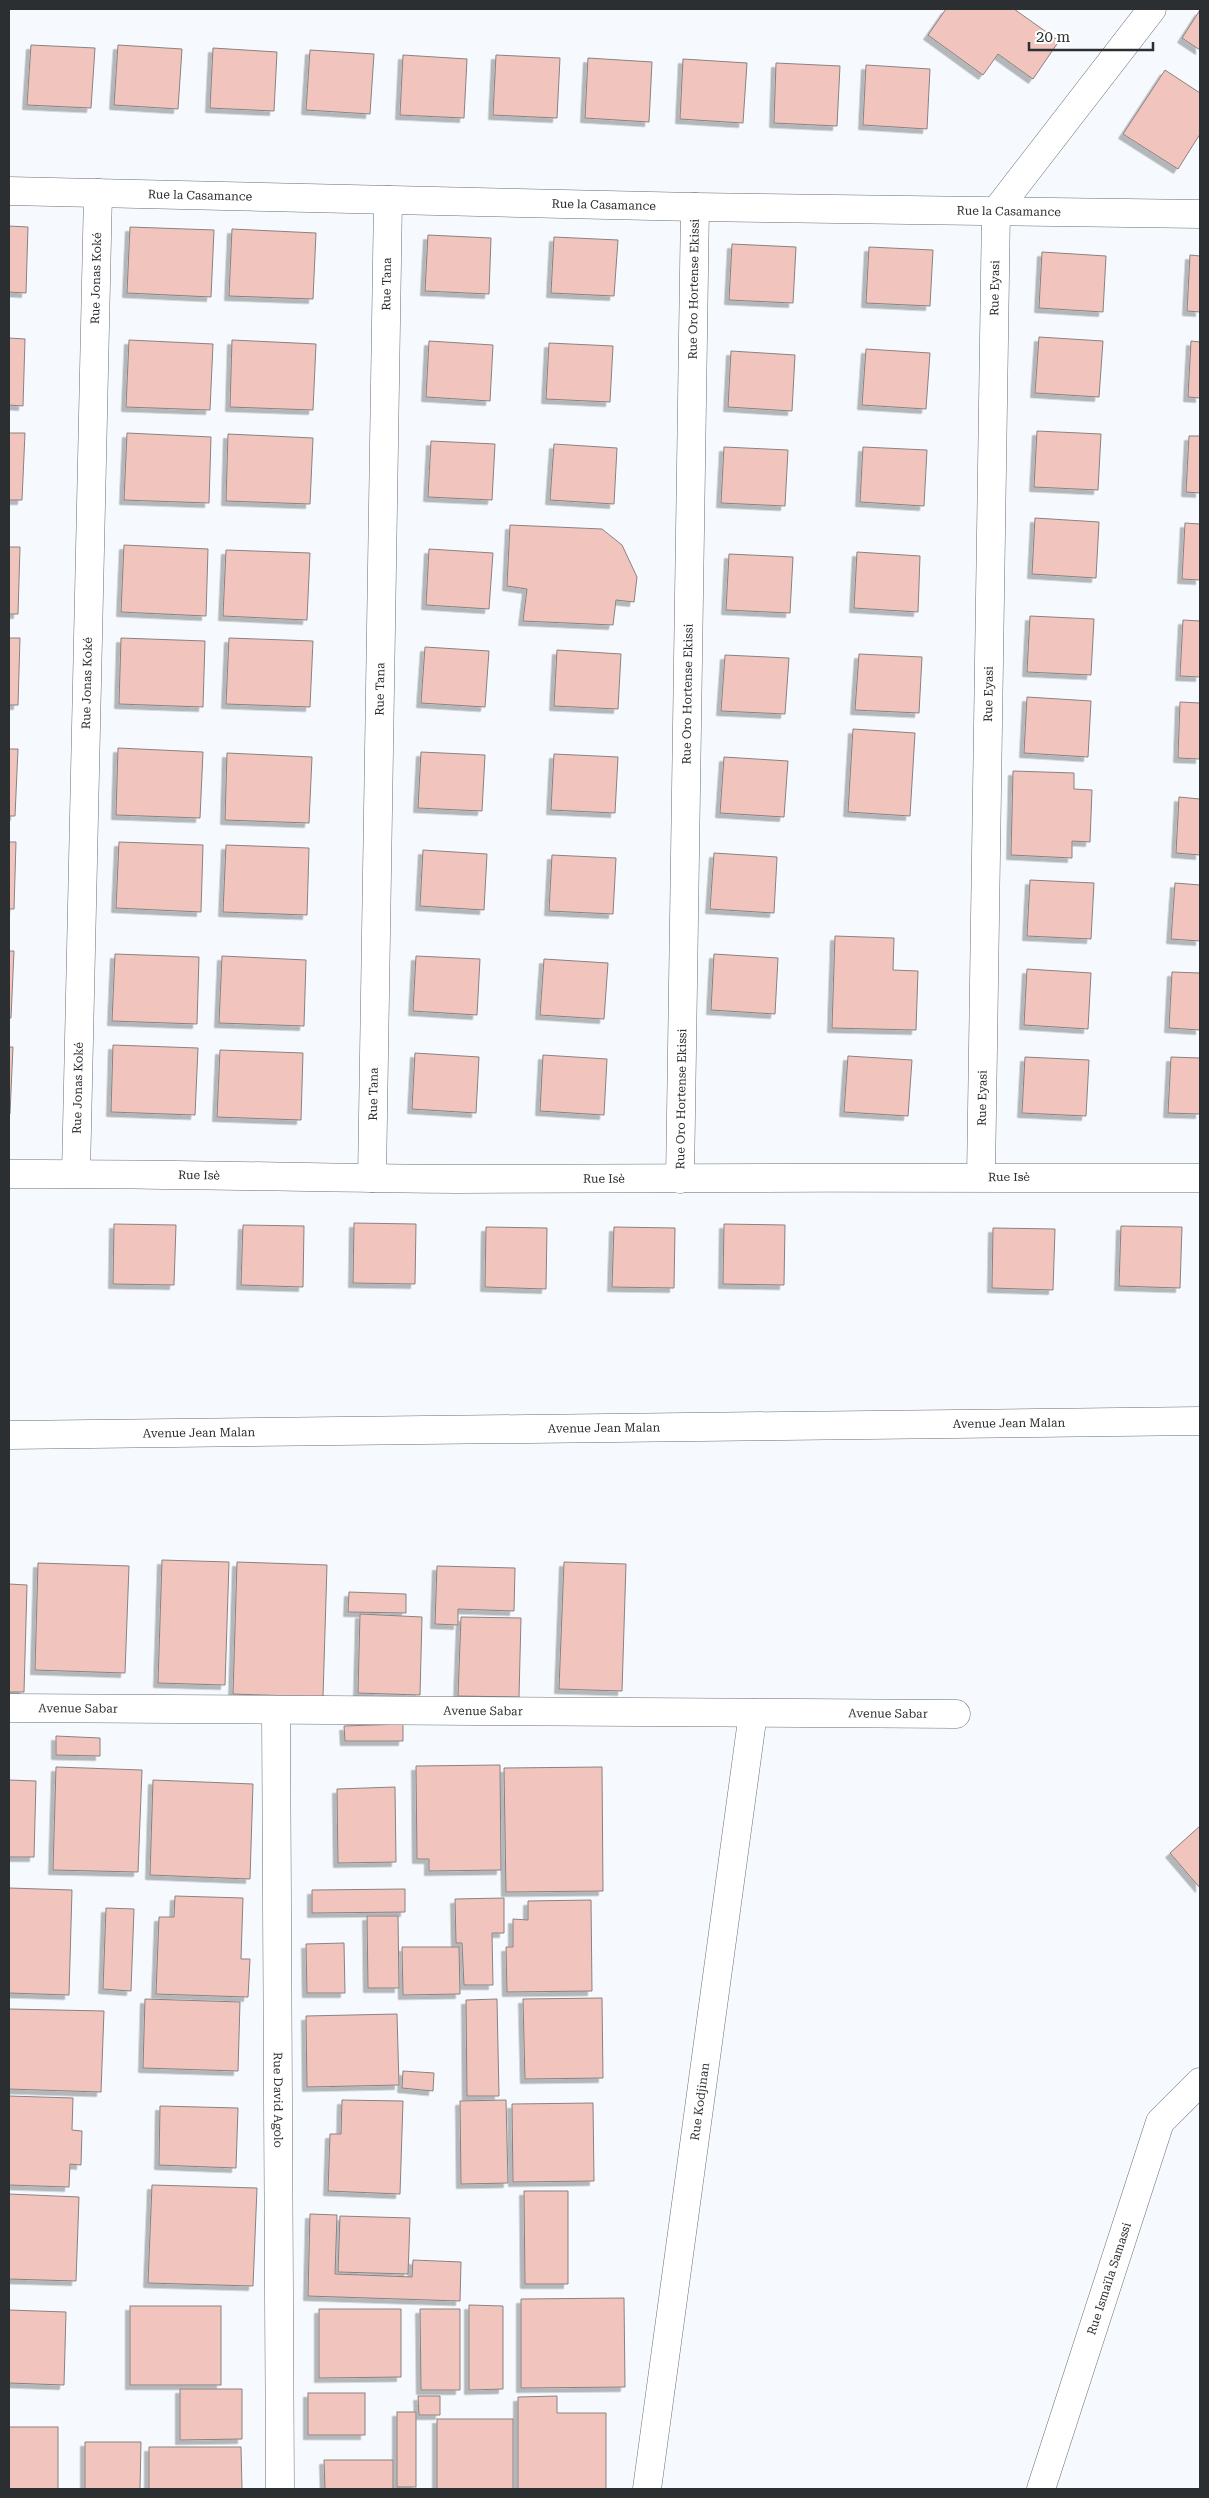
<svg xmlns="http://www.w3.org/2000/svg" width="1209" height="2498" viewBox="0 0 1209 2498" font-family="'Roboto Serif',serif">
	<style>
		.building { fill: #f1c5be; stroke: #8b8180; filter: url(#shadow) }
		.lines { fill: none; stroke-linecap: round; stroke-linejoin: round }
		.street-casing { stroke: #696f76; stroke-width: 29 }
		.secondary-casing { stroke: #696f76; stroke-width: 29 }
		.street { stroke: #fff; stroke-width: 28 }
		.secondary { stroke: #fff; stroke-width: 28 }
		.labels { text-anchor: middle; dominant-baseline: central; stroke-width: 4.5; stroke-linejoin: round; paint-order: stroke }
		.street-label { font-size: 12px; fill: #2c2f31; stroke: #fff }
	</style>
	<defs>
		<filter id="shadow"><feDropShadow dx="-4.5" dy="4.5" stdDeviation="0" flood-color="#0004"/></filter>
	</defs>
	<rect width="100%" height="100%" fill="#f6fafe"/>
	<g class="building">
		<polygon points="946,9 1014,9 1059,41 1033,79 998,54 983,75 928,35"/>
		<polygon points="1200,10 1200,50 1182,38"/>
		<polygon points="31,45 95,48 91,108 27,105"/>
		<polygon points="118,45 182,49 178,109 114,105"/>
		<polygon points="213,48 277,52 274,111 210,108"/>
		<polygon points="310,50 374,54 370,114 306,110"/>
		<polygon points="403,55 467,59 464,118 400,115"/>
		<polygon points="496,55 560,58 557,118 493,115"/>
		<polygon points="588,58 652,62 649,122 585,118"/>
		<polygon points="683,59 747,63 743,123 680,119"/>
		<polygon points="776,63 840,66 837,126 774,123"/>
		<polygon points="866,65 930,69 927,129 863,125"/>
		<polygon points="1165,70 1200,93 1200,134 1178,169 1123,134"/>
		<polygon points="9,226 28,227 26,293 9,292"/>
		<polygon points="130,227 214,230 211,297 127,293"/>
		<polygon points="232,229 316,233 313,299 229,296"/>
		<polygon points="428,235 491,238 489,294 425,291"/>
		<polygon points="554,237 618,240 614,296 551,293"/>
		<polygon points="732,244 796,247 793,303 729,300"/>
		<polygon points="869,247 933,250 930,306 866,303"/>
		<polygon points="1042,252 1106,256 1103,312 1039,308"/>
		<polygon points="1190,255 1200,256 1200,312 1187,311"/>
		<polygon points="1039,337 1103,341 1099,397 1035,393"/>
		<polygon points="9,338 25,339 23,406 9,405"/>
		<polygon points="129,340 213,344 210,410 126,407"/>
		<polygon points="232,340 316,344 313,410 230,407"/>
		<polygon points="429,341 493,345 490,401 426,397"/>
		<polygon points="1191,341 1200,342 1200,398 1188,397"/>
		<polygon points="549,343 613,346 610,402 546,399"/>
		<polygon points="866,349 930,353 926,409 862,405"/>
		<polygon points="731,351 795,355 792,411 728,407"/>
		<polygon points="1037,431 1101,434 1098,490 1034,487"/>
		<polygon points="9,433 25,433 22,500 9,500"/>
		<polygon points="127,433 211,437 209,503 124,500"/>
		<polygon points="228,434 313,438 310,504 226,501"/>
		<polygon points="1189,436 1200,436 1200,493 1186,492"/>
		<polygon points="431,441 495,444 492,500 428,497"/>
		<polygon points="554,444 617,448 614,504 550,500"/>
		<polygon points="724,447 788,450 785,506 721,503"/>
		<polygon points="863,447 927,450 924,506 860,502"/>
		<polygon points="1035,518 1099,522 1096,578 1032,574"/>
		<polygon points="1185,523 1200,524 1200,580 1182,579"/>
		<polygon points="510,525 602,529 622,545 637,577 634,602 616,600 613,625 523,621 527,589 507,586"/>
		<polygon points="124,545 208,549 206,616 121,612"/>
		<polygon points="9,547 20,547 18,614 9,614"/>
		<polygon points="429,549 493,553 489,609 426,605"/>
		<polygon points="226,550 310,553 307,620 223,616"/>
		<polygon points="857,552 920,556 918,612 854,608"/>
		<polygon points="729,554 793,557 790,613 726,610"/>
		<polygon points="1030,616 1094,619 1091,675 1027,672"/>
		<polygon points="1183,620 1200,621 1200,677 1180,676"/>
		<polygon points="9,638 20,638 18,705 9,705"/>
		<polygon points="121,638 205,641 203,707 119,704"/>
		<polygon points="229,638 313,641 310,707 226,704"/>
		<polygon points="425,647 489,651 485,707 421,703"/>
		<polygon points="557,650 621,654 618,709 554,706"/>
		<polygon points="859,654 922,657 919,713 855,710"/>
		<polygon points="725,655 789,658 785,714 721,711"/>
		<polygon points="1027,697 1091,701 1088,757 1024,753"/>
		<polygon points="1180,702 1200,703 1200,759 1178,758"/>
		<polygon points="853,729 915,733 910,816 848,812"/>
		<polygon points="118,748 203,752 200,818 116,815"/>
		<polygon points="9,749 18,749 15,816 9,816"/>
		<polygon points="421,752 485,755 482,811 418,808"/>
		<polygon points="227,753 312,757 309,823 225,820"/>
		<polygon points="554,754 618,757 615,813 551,810"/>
		<polygon points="724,757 788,761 784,817 720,813"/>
		<polygon points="1013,771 1074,773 1074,789 1092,790 1090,842 1072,841 1072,858 1011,855"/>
		<polygon points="1179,797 1200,799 1200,855 1176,853"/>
		<polygon points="9,842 16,842 14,909 9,909"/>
		<polygon points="119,842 203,845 201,912 116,908"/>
		<polygon points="226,845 309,848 307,915 223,912"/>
		<polygon points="423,850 487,854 484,910 420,906"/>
		<polygon points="714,853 777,857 774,913 710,909"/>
		<polygon points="552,855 616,858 613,914 549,911"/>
		<polygon points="1030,880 1094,883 1091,939 1027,936"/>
		<polygon points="1175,883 1200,885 1200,941 1171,939"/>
		<polygon points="835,936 894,938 893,970 918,971 916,1030 832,1028"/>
		<polygon points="9,951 14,951 11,1018 9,1018"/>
		<polygon points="115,954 199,957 197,1024 112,1021"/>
		<polygon points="714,954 778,958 775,1014 711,1010"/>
		<polygon points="222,956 306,960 304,1026 219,1023"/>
		<polygon points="416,956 480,959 477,1015 413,1011"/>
		<polygon points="544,959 608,963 604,1019 540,1015"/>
		<polygon points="1027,969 1091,973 1088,1029 1024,1025"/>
		<polygon points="1172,972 1200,973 1200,1030 1169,1028"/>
		<polygon points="113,1045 198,1048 195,1115 111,1112"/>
		<polygon points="9,1047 13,1047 10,1114 9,1114"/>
		<polygon points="220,1050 303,1053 301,1120 217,1117"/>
		<polygon points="415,1053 479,1057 476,1113 412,1109"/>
		<polygon points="543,1055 607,1059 604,1115 540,1111"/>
		<polygon points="848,1056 912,1060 908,1116 844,1112"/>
		<polygon points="1025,1057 1089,1060 1086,1116 1022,1113"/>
		<polygon points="1171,1057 1200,1058 1200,1114 1168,1113"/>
		<polygon points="354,1223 416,1224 415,1284 353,1283"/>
		<polygon points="114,1224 176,1225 174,1285 113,1284"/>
		<polygon points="724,1224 785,1225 784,1285 723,1284"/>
		<polygon points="243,1225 304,1226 303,1287 241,1285"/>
		<polygon points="1121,1226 1182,1227 1180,1288 1119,1286"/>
		<polygon points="486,1227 547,1228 546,1289 485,1287"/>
		<polygon points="614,1227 675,1228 674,1288 612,1287"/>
		<polygon points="993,1228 1055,1229 1053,1290 992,1288"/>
		<polygon points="162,1560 229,1562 225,1685 158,1683"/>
		<polygon points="237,1562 327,1565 323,1697 233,1694"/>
		<polygon points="564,1562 626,1564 622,1691 559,1689"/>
		<polygon points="38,1563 129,1566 125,1673 35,1670"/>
		<polygon points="437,1566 515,1568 514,1611 458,1609 458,1625 435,1624"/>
		<polygon points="9,1584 27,1585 24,1692 9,1692"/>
		<polygon points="349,1592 406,1594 406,1613 348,1612"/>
		<polygon points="360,1614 422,1617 420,1695 358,1693"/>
		<polygon points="461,1617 521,1618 519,1697 458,1696"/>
		<polygon points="403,1724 403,1741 345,1741 344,1726"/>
		<polygon points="56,1736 100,1738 100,1756 56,1755"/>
		<polygon points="500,1765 501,1870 429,1871 429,1859 417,1859 416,1766"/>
		<polygon points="56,1767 142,1770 138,1872 53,1870"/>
		<polygon points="602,1767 603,1891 506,1892 504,1768"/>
		<polygon points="9,1780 36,1781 34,1857 9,1857"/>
		<polygon points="153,1780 253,1784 250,1879 150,1875"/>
		<polygon points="395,1787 396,1862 338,1863 337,1789"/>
		<polygon points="1200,1826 1200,1888 1170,1853"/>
		<polygon points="9,1888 72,1890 69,1995 9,1993"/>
		<polygon points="405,1889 405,1912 312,1913 312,1890"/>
		<polygon points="175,1896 243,1898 241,1959 250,1959 248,1997 156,1994 159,1917 174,1917"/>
		<polygon points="504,1898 504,1933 492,1933 493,1985 464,1985 462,1943 456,1943 455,1899"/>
		<polygon points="591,1900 592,1991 507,1992 506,1947 513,1947 513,1919 528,1920 528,1901"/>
		<polygon points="106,1908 134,1909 131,1991 103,1989"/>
		<polygon points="367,1916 398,1916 399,1988 368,1988"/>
		<polygon points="344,1943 345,1993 307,1993 306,1944"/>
		<polygon points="402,1947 459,1947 460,1994 403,1995"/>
		<polygon points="602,1998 603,2078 525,2079 523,1999"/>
		<polygon points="145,1999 240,2002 238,2071 143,2068"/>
		<polygon points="497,1999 499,2096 467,2096 466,2000"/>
		<polygon points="9,2009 104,2011 101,2092 9,2089"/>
		<polygon points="397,2014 399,2085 307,2087 306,2016"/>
		<polygon points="403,2071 434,2073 433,2091 402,2088"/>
		<polygon points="9,2096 73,2098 72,2130 82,2131 81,2165 70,2164 69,2187 9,2185"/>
		<polygon points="342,2100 403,2101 400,2194 328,2191 330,2134 341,2134"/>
		<polygon points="506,2100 508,2183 461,2184 460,2101"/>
		<polygon points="593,2103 594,2181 513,2182 512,2104"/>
		<polygon points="160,2106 238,2108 236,2168 159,2165"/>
		<polygon points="152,2185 257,2188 253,2286 148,2283"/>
		<polygon points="524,2191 568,2191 568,2284 525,2284"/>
		<polygon points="9,2194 79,2197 76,2281 9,2279"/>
		<polygon points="310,2214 337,2215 335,2274 412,2277 413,2260 461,2262 460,2301 308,2296"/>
		<polygon points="340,2216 410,2218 408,2274 338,2272"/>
		<polygon points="624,2298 625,2387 521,2388 521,2299"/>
		<polygon points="469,2305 503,2306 503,2389 469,2390"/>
		<rect x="130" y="2306" width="91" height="79"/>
		<polygon points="319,2309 401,2309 401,2377 319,2378"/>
		<polygon points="420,2309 460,2309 460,2390 421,2390"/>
		<polygon points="9,2310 66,2312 64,2385 9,2383"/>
		<polygon points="180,2389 242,2389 242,2439 180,2440"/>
		<rect x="308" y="2393" width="57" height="42"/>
		<polygon points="418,2396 440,2396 440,2415 419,2415"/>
		<polygon points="557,2396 557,2413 606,2413 606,2489 518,2489 518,2397"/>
		<rect x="397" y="2412" width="19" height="75"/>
		<rect x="437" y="2419" width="76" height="70"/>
		<rect x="9" y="2427" width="49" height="62"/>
		<polygon points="85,2442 141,2442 140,2489 85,2489"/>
		<polygon points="149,2447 241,2447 242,2489 149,2489"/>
		<polygon points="324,2460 393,2460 393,2489 325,2489"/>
	</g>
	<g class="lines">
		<defs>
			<g id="street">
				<path id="s1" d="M9,191L695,207L1200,214"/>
				<path id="s2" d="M76,1173L98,193"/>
				<path id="s3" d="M9,1174C158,1173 308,1178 458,1179C705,1179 953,1176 1200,1178"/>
				<path id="s4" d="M981,1176L996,211L1152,9"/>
				<path id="s5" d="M372,1178L388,200"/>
				<path id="s6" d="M680,1179L695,207"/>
				<path id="s7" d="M9,1708L956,1714"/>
				<path id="s8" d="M276,1710L280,2489"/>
				<path id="s9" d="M647,2489L753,1713"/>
				<path id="s10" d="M1041,2489L1160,2122L1200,2082"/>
			</g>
			<g id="secondary">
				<path id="s11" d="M9,1435L1200,1421"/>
			</g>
		</defs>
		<use href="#street" class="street-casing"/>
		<use href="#secondary" class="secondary-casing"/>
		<use href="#street" class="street"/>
		<use href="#secondary" class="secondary"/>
	</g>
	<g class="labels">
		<g class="street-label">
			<text stroke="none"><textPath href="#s1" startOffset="191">Rue la Casamance</textPath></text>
			<text stroke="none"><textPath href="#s1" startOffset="595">Rue la Casamance</textPath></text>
			<text stroke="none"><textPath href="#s1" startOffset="1000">Rue la Casamance</textPath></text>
			<text stroke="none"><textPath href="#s2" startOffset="895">Rue Jonas Koké</textPath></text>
			<text stroke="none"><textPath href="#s5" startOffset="894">Rue Tana</textPath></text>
			<text stroke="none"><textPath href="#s6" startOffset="890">Rue Oro Hortense Ekissi</textPath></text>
			<text stroke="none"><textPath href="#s4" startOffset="888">Rue Eyasi</textPath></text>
			<text stroke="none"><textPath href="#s2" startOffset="490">Rue Jonas Koké</textPath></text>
			<text stroke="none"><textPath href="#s5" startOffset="489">Rue Tana</textPath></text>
			<text stroke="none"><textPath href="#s6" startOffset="485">Rue Oro Hortense Ekissi</textPath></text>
			<text stroke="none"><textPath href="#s4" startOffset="482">Rue Eyasi</textPath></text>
			<text stroke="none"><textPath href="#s2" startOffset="85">Rue Jonas Koké</textPath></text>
			<text stroke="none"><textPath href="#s5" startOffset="84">Rue Tana</textPath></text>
			<text stroke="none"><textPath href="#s6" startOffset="80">Rue Oro Hortense Ekissi</textPath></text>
			<text stroke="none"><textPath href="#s4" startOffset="78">Rue Eyasi</textPath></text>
			<text stroke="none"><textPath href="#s3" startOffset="190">Rue Isè</textPath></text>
			<text stroke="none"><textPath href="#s3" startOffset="1000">Rue Isè</textPath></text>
			<text stroke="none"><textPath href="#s3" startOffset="595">Rue Isè</textPath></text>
			<text stroke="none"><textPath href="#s11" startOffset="1000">Avenue Jean Malan</textPath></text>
			<text stroke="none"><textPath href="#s11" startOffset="595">Avenue Jean Malan</textPath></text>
			<text stroke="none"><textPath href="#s11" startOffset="190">Avenue Jean Malan</textPath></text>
			<text stroke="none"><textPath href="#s7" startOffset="69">Avenue Sabar</textPath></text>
			<text stroke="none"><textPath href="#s7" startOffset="474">Avenue Sabar</textPath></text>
			<text stroke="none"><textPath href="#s7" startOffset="879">Avenue Sabar</textPath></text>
			<text stroke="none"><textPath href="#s8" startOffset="390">Rue David Agolo</textPath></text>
			<text stroke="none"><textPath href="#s9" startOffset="391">Rue Kodjinan</textPath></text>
			<text stroke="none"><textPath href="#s10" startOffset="221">Rue Ismaïla Samassi</textPath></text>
		</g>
	</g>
	<rect width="1209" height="2498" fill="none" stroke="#2c2f31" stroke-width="20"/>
	<path d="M1029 42v8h124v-8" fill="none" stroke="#2c2f31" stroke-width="2.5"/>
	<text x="1036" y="42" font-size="15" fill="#2c2f31" stroke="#ffffff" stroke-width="4" paint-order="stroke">20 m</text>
</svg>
